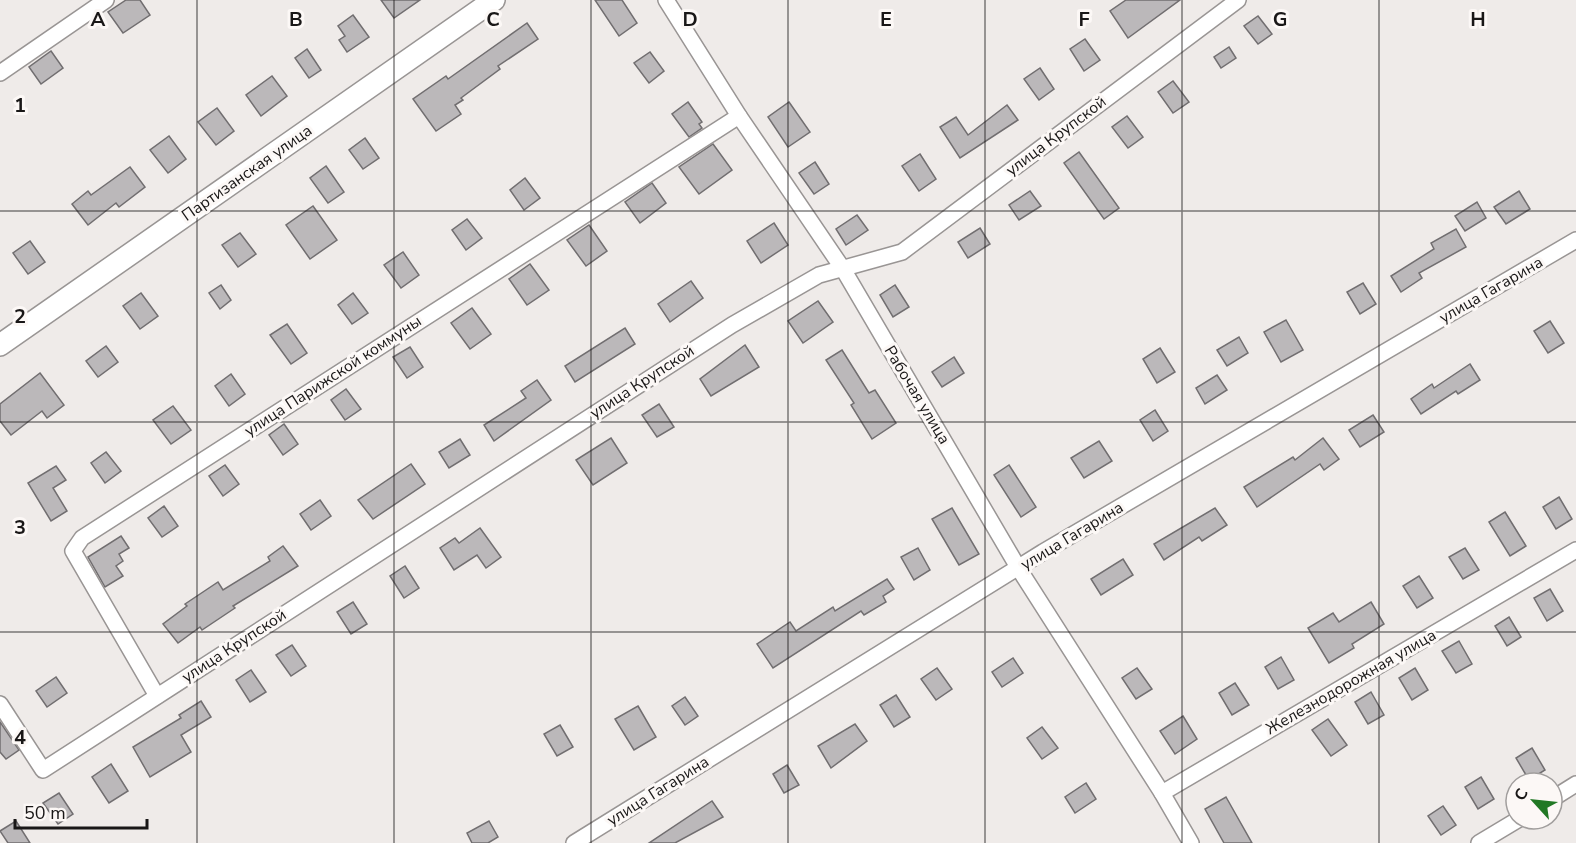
<svg xmlns="http://www.w3.org/2000/svg" width="1576" height="843" viewBox="0 0 1576 843" font-family="'Nunito Sans',sans-serif">
	<style>
		.building { fill: #bbb8ba; stroke: #716e70; stroke-width: 1.5 }
		.lines { fill: none; stroke-linecap: round; stroke-linejoin: round }
		.minor-casing { stroke: #999594; stroke-width: 18 }
		.secondary-casing { stroke: #999594; stroke-width: 24 }
		.minor { stroke: #fff; stroke-width: 15 }
		.secondary { stroke: #fff; stroke-width: 21 }
		.grid { fill: none; stroke: #191717; stroke-width: 1.5; stroke-opacity: 0.55 }
		.labels { text-anchor: middle; dominant-baseline: central; stroke-width: 6; stroke-linejoin: round; paint-order: stroke }
		.street-label { font-size: 16px; fill: #191717; stroke: #fcf8f6 }
		.grid-label { font-size: 20px; text-anchor: middle; font-weight: bold; fill: #191717; stroke: #fcf8f6; stroke-width: 6; stroke-linejoin: round; paint-order: stroke }
	</style>
	<rect width="100%" height="100%" fill="#efebe9"/>
	<g class="building">
		<polygon points="126,0 140,0 150,15 123,33 108,12"/>
		<polygon points="381,0 420,0 394,18"/>
		<polygon points="595,0 622,0 637,23 619,36"/>
		<polygon points="1126,0 1180,0 1128,38 1110,11"/>
		<polygon points="353,15 369,37 347,52 339,40 345,36 338,26"/>
		<polygon points="1258,16 1272,34 1258,44 1244,26"/>
		<polygon points="527,23 538,39 498,66 500,69 461,98 463,100 455,105 461,114 436,131 413,99 446,76 448,79"/>
		<polygon points="1085,39 1100,60 1084,71 1070,49"/>
		<polygon points="1229,47 1236,58 1221,68 1214,57"/>
		<polygon points="307,49 321,70 309,78 295,58"/>
		<polygon points="51,51 63,68 41,84 29,67"/>
		<polygon points="650,52 664,71 649,83 634,63"/>
		<polygon points="1040,68 1054,89 1039,100 1024,79"/>
		<polygon points="272,76 287,96 261,116 246,95"/>
		<polygon points="1173,81 1189,102 1173,113 1158,92"/>
		<polygon points="688,102 702,122 699,124 702,128 689,137 672,114"/>
		<polygon points="789,102 810,132 788,147 768,117"/>
		<polygon points="1007,105 1018,120 960,158 940,127 956,117 968,135"/>
		<polygon points="217,108 234,131 216,145 198,122"/>
		<polygon points="1127,116 1143,137 1128,148 1112,127"/>
		<polygon points="169,136 186,159 168,173 150,150"/>
		<polygon points="365,138 379,158 363,169 349,150"/>
		<polygon points="713,144 732,170 699,194 679,167"/>
		<polygon points="1079,152 1119,208 1104,219 1064,163"/>
		<polygon points="920,154 936,179 919,191 902,166"/>
		<polygon points="815,162 829,184 814,194 799,173"/>
		<polygon points="326,166 344,192 328,203 310,178"/>
		<polygon points="130,167 145,187 119,207 116,203 88,225 72,204 88,191 91,195"/>
		<polygon points="525,178 540,198 524,210 510,190"/>
		<polygon points="652,183 666,203 640,223 625,202"/>
		<polygon points="1030,191 1041,206 1019,220 1009,205"/>
		<polygon points="1519,191 1530,209 1506,224 1494,207"/>
		<polygon points="1477,202 1486,218 1465,231 1455,216"/>
		<polygon points="313,206 337,240 310,259 286,225"/>
		<polygon points="857,215 868,230 846,245 836,229"/>
		<polygon points="467,219 482,238 466,250 452,230"/>
		<polygon points="774,223 788,245 761,263 747,241"/>
		<polygon points="589,225 607,251 586,266 567,240"/>
		<polygon points="980,228 990,244 968,258 958,242"/>
		<polygon points="1456,229 1466,247 1419,273 1422,278 1401,292 1391,276 1434,249 1431,243"/>
		<polygon points="240,233 256,254 238,267 222,245"/>
		<polygon points="30,241 45,262 28,274 13,253"/>
		<polygon points="403,252 419,275 401,288 384,265"/>
		<polygon points="530,264 549,290 527,305 509,279"/>
		<polygon points="691,281 703,298 670,322 658,304"/>
		<polygon points="1363,283 1376,304 1360,314 1347,292"/>
		<polygon points="221,285 231,300 220,309 209,293"/>
		<polygon points="895,285 909,307 893,317 880,295"/>
		<polygon points="141,293 158,316 140,329 123,306"/>
		<polygon points="353,293 368,313 352,324 338,305"/>
		<polygon points="818,301 833,322 803,343 788,321"/>
		<polygon points="472,308 491,334 470,349 451,323"/>
		<polygon points="1286,320 1303,350 1281,362 1264,332"/>
		<polygon points="1550,321 1564,343 1548,353 1534,331"/>
		<polygon points="287,324 307,353 291,364 270,335"/>
		<polygon points="625,328 635,344 575,382 565,366"/>
		<polygon points="1239,337 1248,353 1227,366 1217,350"/>
		<polygon points="745,345 759,367 711,396 700,379"/>
		<polygon points="106,346 118,362 98,377 86,361"/>
		<polygon points="410,347 423,367 407,378 393,357"/>
		<polygon points="1160,348 1175,372 1157,383 1143,359"/>
		<polygon points="842,350 869,393 875,390 896,423 872,439 851,405 854,403 826,360"/>
		<polygon points="954,357 964,373 942,387 932,372"/>
		<polygon points="1470,364 1480,380 1458,394 1456,391 1421,414 1411,399 1432,384 1434,388"/>
		<polygon points="40,373 64,405 47,418 42,411 11,435 0,421 0,404"/>
		<polygon points="231,374 245,394 229,406 215,386"/>
		<polygon points="1217,375 1227,390 1205,404 1196,388"/>
		<polygon points="537,380 551,400 494,441 484,425 526,398 521,391"/>
		<polygon points="346,389 361,409 345,420 331,400"/>
		<polygon points="659,404 674,427 657,437 642,415"/>
		<polygon points="173,406 191,430 171,444 153,420"/>
		<polygon points="1155,410 1168,431 1153,441 1140,420"/>
		<polygon points="1373,415 1384,432 1360,447 1349,430"/>
		<polygon points="284,424 298,444 283,455 269,435"/>
		<polygon points="611,438 627,463 593,485 576,460"/>
		<polygon points="1323,438 1339,459 1324,470 1320,464 1257,507 1244,487 1293,457 1295,460"/>
		<polygon points="460,439 470,455 449,468 439,452"/>
		<polygon points="1099,441 1112,461 1084,478 1071,458"/>
		<polygon points="106,452 121,471 105,483 91,463"/>
		<polygon points="411,464 425,484 373,519 358,500"/>
		<polygon points="225,465 239,484 223,496 209,476"/>
		<polygon points="1009,465 1036,507 1021,517 994,475"/>
		<polygon points="56,466 66,480 53,488 67,511 51,521 28,483"/>
		<polygon points="1559,497 1572,519 1556,529 1543,507"/>
		<polygon points="320,500 331,516 311,530 300,514"/>
		<polygon points="164,506 178,526 162,537 148,518"/>
		<polygon points="952,508 979,554 959,565 932,519"/>
		<polygon points="1215,508 1227,525 1202,541 1199,537 1164,560 1154,544"/>
		<polygon points="1505,512 1526,546 1510,556 1489,522"/>
		<polygon points="480,528 501,557 486,568 477,555 454,570 440,548 455,538 459,543"/>
		<polygon points="121,536 129,548 119,554 123,561 116,566 123,576 105,587 88,557"/>
		<polygon points="283,546 298,566 233,606 235,608 202,630 200,627 178,643 163,624 187,606 185,604 218,582 223,590 270,561 268,557"/>
		<polygon points="918,548 930,570 914,580 901,557"/>
		<polygon points="1465,548 1479,570 1463,579 1449,557"/>
		<polygon points="1123,559 1133,575 1101,595 1091,579"/>
		<polygon points="405,566 419,588 404,598 390,576"/>
		<polygon points="1419,576 1433,598 1417,608 1403,586"/>
		<polygon points="887,579 894,589 883,596 886,602 864,615 861,611 773,668 757,644 790,622 796,631 833,607 835,611"/>
		<polygon points="1550,589 1563,611 1547,621 1534,598"/>
		<polygon points="353,602 367,624 351,634 337,612"/>
		<polygon points="1371,602 1384,624 1352,644 1354,648 1329,663 1308,628 1333,613 1339,622"/>
		<polygon points="1509,617 1521,637 1507,646 1495,626"/>
		<polygon points="1459,641 1472,664 1456,673 1442,651"/>
		<polygon points="292,645 306,666 291,676 276,655"/>
		<polygon points="1281,657 1294,680 1278,689 1265,667"/>
		<polygon points="1013,658 1023,673 1002,687 992,672"/>
		<polygon points="937,668 952,689 936,700 921,679"/>
		<polygon points="1137,668 1152,689 1136,699 1122,678"/>
		<polygon points="1415,668 1428,690 1412,700 1399,678"/>
		<polygon points="251,670 266,692 250,702 236,680"/>
		<polygon points="56,677 67,693 47,707 36,691"/>
		<polygon points="1235,683 1249,705 1232,715 1219,693"/>
		<polygon points="1371,692 1384,715 1368,724 1355,702"/>
		<polygon points="896,695 910,717 894,727 880,705"/>
		<polygon points="685,697 698,716 685,725 672,706"/>
		<polygon points="201,701 211,717 181,735 191,752 150,777 133,747 181,718 179,715"/>
		<polygon points="638,706 656,737 634,750 615,719"/>
		<polygon points="1183,716 1197,739 1175,754 1160,731"/>
		<polygon points="1328,719 1347,745 1331,756 1312,730"/>
		<polygon points="0,722 19,750 6,759 0,752"/>
		<polygon points="855,724 867,741 831,768 818,746"/>
		<polygon points="560,725 573,747 557,756 544,734"/>
		<polygon points="1042,727 1058,748 1042,759 1027,738"/>
		<polygon points="1532,748 1545,770 1529,780 1516,758"/>
		<polygon points="111,764 128,791 109,803 92,777"/>
		<polygon points="787,765 799,785 784,793 773,774"/>
		<polygon points="1481,777 1494,799 1478,809 1465,787"/>
		<polygon points="1086,783 1096,799 1075,813 1065,797"/>
		<polygon points="59,793 73,814 58,824 43,803"/>
		<polygon points="1226,797 1252,843 1224,843 1205,809"/>
		<polygon points="712,801 723,817 675,843 649,843"/>
		<polygon points="1443,806 1456,825 1441,835 1428,816"/>
		<polygon points="16,821 30,843 8,843 0,831"/>
		<polygon points="489,821 498,837 488,843 472,843 467,833"/>
	</g>
	<g class="lines">
		<defs>
			<g id="minor">
				<polyline points="666,0 739,116 843,269 1019,569 1162,793"/>
				<polyline points="0,73 106,0"/>
				<polyline points="157,696 73,551 82,538 739,116"/>
				<polyline points="0,704 43,770 732,325 819,275 902,252 1238,0"/>
				<polyline points="1552,799 1576,784"/>
				<polyline points="574,843 1043,552 1576,240"/>
				<polyline points="1191,843 1162,793 1576,550"/>
				<polyline points="1479,843 1519,819"/>
			</g>
			<polyline id="secondary" points="0,345 494,0"/>
		</defs>
		<use href="#minor" class="minor-casing"/>
		<use href="#secondary" class="secondary-casing"/>
		<use href="#minor" class="minor"/>
		<use href="#secondary" class="secondary"/>
	</g>
	<path class="grid" d="M197,0V843M394,0V843M591,0V843M788,0V843M985,0V843M1182,0V843M1379,0V843M0,211H1576M0,422H1576M0,632H1576"/>
	<g class="labels">
		<g class="street-label">
			<text transform="translate(1056 136) rotate(-37)">улица Крупской</text>
			<text transform="translate(247 173) rotate(-35)">Партизанская улица</text>
			<text transform="translate(1491 290) rotate(-30)">улица Гагарина</text>
			<text transform="translate(333 376) rotate(-33)">улица Парижской коммуны</text>
			<text transform="translate(642 382) rotate(-33)">улица Крупской</text>
			<text transform="translate(917 395) rotate(59)">Рабочая улица</text>
			<text transform="translate(1072 536) rotate(-31)">улица Гагарина</text>
			<text transform="translate(234 646) rotate(-33)">улица Крупской</text>
			<text transform="translate(1351 682) rotate(-30)">Железнодорожная улица</text>
			<text transform="translate(658 791) rotate(-32)">улица Гагарина</text>
		</g>
	</g>
	<g class="grid-label">
		<text x="98" y="26">A</text>
		<text x="296" y="26">B</text>
		<text x="493" y="26">C</text>
		<text x="690" y="26">D</text>
		<text x="886" y="26">E</text>
		<text x="1084" y="26">F</text>
		<text x="1280" y="26">G</text>
		<text x="1478" y="26">H</text>
		<text x="20" y="112">1</text>
		<text x="20" y="323">2</text>
		<text x="20" y="534">3</text>
		<text x="20" y="744">4</text>
	</g>
	<g transform="translate(1534 801) rotate(297)"><circle r="28" fill="#fcf8f6" stroke="#a19e9d" stroke-width="1.5"/>
	<path d="M0-4.5L10 22L0 15L-10 22Z" fill="#217824"/>
	<text y="-9" font-size="16" font-weight="bold" text-anchor="middle" fill="#191717">С</text>
	</g>
	<path d="M15 819v9h132v-9" fill="none" stroke="#191717" stroke-width="3"/>
	<text x="24" y="819" font-size="18" fill="#191717" stroke="#fcf8f6" stroke-width="4.5" paint-order="stroke">50 m</text>
</svg>
